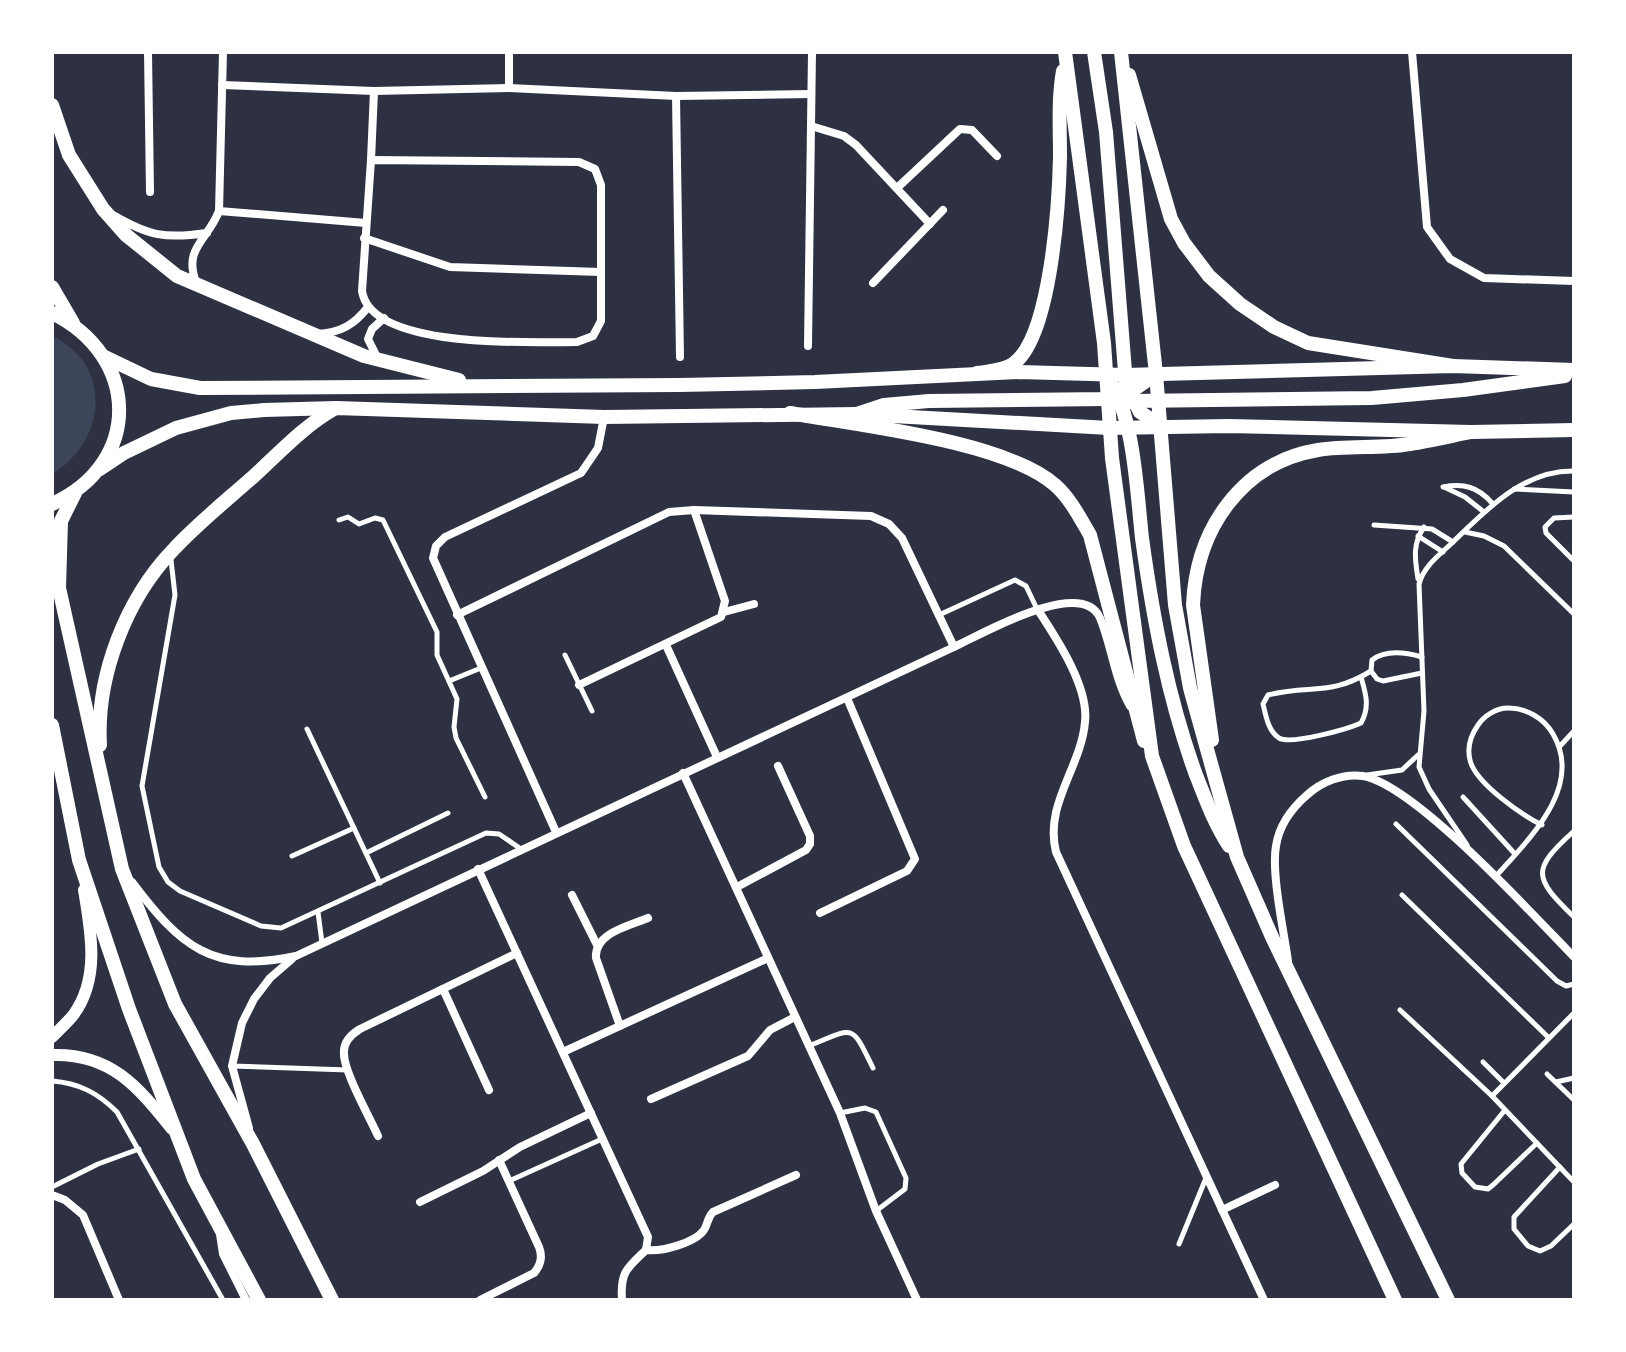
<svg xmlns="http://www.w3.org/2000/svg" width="1626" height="1352" viewBox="0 0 1626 1352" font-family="'Roboto Serif',serif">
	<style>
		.green { fill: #3c4559 }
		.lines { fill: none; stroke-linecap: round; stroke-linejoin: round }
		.service { stroke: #fff; stroke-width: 5 }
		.minor { stroke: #fff; stroke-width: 8 }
		.tertiary { stroke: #fff; stroke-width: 12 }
		.secondary { stroke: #fff; stroke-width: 14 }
		.primary { stroke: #fff; stroke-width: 14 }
	</style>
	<rect width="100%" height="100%" fill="#2d3142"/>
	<path class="green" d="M52,336C114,365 106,442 52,474Z"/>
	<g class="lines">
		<g class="service">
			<path d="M1443,487C1464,483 1478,487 1492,503"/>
			<polyline points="1444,487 1465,497 1484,512"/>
			<polyline points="1514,489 1574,492"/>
			<polyline points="1574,517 1554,518 1545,527 1546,533 1574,561"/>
			<polyline points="339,520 348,517 359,524 375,518 383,520 437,632 437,655 457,699 454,727 456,738 485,797"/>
			<polyline points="1374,525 1432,529 1453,542"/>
			<polyline points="1465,532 1484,536 1504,546 1574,614"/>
			<polyline points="1418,536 1443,552"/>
			<polyline points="171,560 175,595 142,786 159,867 168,882 180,891 261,926 281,928 486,833 499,834 521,849"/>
			<path d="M1418,579C1415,559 1412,545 1424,527"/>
			<polyline points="939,615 1015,580 1026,586 1037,609"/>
			<polyline points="565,655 592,711"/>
			<path d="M1422,657C1405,652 1386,649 1372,660L1371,671L1377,679L1383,681L1422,673"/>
			<path d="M1361,677C1366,694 1370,707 1361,723C1348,729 1291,745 1279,738C1268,731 1266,716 1263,704L1268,695C1310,684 1329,697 1371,671"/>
			<polyline points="449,681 481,668"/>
			<polyline points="307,729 380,883"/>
			<polyline points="1560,746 1574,731"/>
			<polyline points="1367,775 1402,770 1418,755"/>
			<polyline points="1463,797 1515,854"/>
			<polyline points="1396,824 1557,981 1566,986 1574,984"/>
			<path d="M1574,831C1531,870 1533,877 1574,917"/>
			<path d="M1467,845L1429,789L1419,767L1424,711L1419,584C1424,565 1441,554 1454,541C1487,509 1524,470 1574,471"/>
			<polyline points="366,853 448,813"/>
			<polyline points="292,856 354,828"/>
			<path d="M1496,876C1529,839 1584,787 1553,734C1544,718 1526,708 1508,708C1496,708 1484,716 1478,725C1471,735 1467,748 1470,760C1475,783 1522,815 1542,825"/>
			<polyline points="1402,895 1549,1038"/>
			<polyline points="318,912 322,943"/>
			<polyline points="1400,1010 1492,1096 1574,1182"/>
			<path d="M809,1046C855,1027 851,1023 873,1068"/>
			<polyline points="1483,1062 1504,1083"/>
			<polyline points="232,1066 348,1070"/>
			<polyline points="1547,1074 1574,1100"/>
			<path d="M52,1081C79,1083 98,1093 117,1112L223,1300"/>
			<polyline points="1556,1082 1574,1078"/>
			<polyline points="1492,1096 1574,1013"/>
			<polyline points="1505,1110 1461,1164 1462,1173 1475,1187 1488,1189 1493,1185 1537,1143"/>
			<polyline points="840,1113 865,1108 876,1112 906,1178 905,1189 876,1211"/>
			<polyline points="1560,1167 1514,1217 1514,1229 1528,1246 1540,1251 1551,1246 1574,1224"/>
			<polyline points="509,1181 602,1139"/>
			<polyline points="52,1187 98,1164 139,1149"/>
			<polyline points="1179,1244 1206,1178"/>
		</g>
		<g class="minor">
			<polyline points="148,52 150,192"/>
			<polyline points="509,52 509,88"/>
			<polyline points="1412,52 1427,227 1450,259 1484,278 1574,281"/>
			<polyline points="222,85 374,91 509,88 676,96 811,94"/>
			<polyline points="676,96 680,357"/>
			<polyline points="811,126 844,136 856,145 930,224"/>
			<path d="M371,160L579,162L595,169L601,185V321L593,336L577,342C532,342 371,350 362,291Z"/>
			<polyline points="371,160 374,91"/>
			<polyline points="897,188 960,129 972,130 997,156"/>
			<polyline points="219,211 366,223"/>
			<path d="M113,215C149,236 165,239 207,233"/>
			<polyline points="364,238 450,267 601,272"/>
			<path d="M196,282C183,248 208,240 219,211L223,52"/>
			<polyline points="873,283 943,210"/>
			<path d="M319,334C341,332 354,325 368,307"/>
			<polyline points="808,346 812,52"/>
			<polyline points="377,357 368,339 372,329 384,318"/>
			<path d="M1038,610C1057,639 1089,687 1085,722C1081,768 1044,804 1056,852L1264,1300"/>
			<polyline points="724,612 754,604"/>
			<polyline points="457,615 669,512 694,510 871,516 889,524 902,538 954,647"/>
			<polyline points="666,645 717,757"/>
			<polyline points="579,685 721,617 725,601 694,510"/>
			<polyline points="683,773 840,1113 876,1211 917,1300"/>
			<polyline points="556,832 433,558 436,546 445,537 581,473 598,448 604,417"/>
			<polyline points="478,869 648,1237 646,1250"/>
			<path d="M132,882C181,947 212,974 296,956L954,647C982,634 1082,576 1100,618C1112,647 1114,678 1130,706"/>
			<polyline points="737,887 806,850 810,844 810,836 778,766"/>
			<polyline points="572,895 597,945"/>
			<polyline points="820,913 907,871 915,859 847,698"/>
			<path d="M1288,961C1284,932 1271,873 1276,846C1279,826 1292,808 1307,795C1321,782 1343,773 1363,776C1415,785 1533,915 1574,957"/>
			<polyline points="443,989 489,1090"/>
			<path d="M620,1026L596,958C594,933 629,926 648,918"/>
			<polyline points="563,1052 768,958"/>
			<polyline points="651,1099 748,1056 770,1030 795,1017"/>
			<polyline points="249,1128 232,1066 242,1023 254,999 270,978 292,959"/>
			<path d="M378,1136C370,1118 344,1072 344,1054C343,1043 350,1035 360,1029L517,953"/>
			<polyline points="52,1195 65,1200 83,1215 119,1300"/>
			<polyline points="420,1202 483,1171 520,1147 591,1113"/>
			<polyline points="1222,1210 1275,1185"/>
			<polyline points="220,1234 223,1254 246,1300"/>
			<path d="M646,1250C661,1252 695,1243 704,1230C708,1224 707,1218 713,1212L796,1175"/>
			<path d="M480,1300L534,1273C541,1265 543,1257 539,1247L499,1160"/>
			<path d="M622,1300C620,1272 627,1268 646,1250"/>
		</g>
		<g class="tertiary">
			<path d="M52,1037C59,1030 68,1022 74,1014C100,978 91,932 84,890"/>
			<path d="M52,1055C111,1053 138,1087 172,1129"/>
		</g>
		<g class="secondary">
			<polyline points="52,105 69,155 103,209 126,235 177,276 364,356 459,380"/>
			<polyline points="52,287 73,323"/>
			<path d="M52,313C140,356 143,463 52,504"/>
			<polyline points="105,357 151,379 200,388 680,385 815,382 1019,372 1125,375 1453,366 1574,370"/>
			<polyline points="1123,404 1133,401 1372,398 1463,390 1565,376"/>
			<polyline points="100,469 124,453 176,428 231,413 264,410 336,408 604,417 857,414 1109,428 1229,426 1471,432 1574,430"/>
			<polyline points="75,493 61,521 59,588 122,869 175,1004 253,1144 332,1300"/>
			<polyline points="52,725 79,860 129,1009 194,1179 259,1300"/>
			<path d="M100,745C96,676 126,599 173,550C198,523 227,500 254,476C279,453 304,426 334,409"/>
		</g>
		<g class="primary">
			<polyline points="1065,52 1104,343 1112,458 1152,756 1184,846 1395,1300"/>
			<polyline points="1094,52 1106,132 1126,384 1140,412 1161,426"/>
			<polyline points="1121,52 1156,374 1175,605 1190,688 1237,857 1272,937 1448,1300"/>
			<polyline points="1129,75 1171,219 1184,243 1209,276 1240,304 1274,327 1308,343 1453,366"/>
			<path d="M977,373C989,371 1003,371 1013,364C1051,338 1059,202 1060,157C1060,127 1058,100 1063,71"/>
			<path d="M1108,379C1134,414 1137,493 1142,538C1153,618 1168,698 1196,775C1206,800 1214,823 1229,846"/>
			<path d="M790,413C857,425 1005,441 1055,485C1070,498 1080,518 1090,535L1144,741"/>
			<polyline points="857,414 884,405 929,401 1107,399 1129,393 1156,374"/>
			<path d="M1212,740L1193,605C1196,531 1240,463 1318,450C1348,445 1380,449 1410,444C1430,441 1451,436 1471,432"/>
		</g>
	</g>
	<rect width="1626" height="1352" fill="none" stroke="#ffffff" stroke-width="108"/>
</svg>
